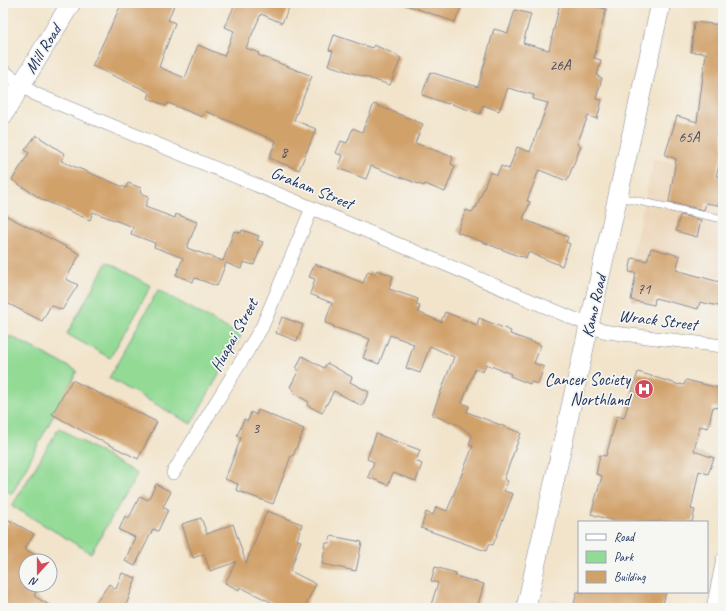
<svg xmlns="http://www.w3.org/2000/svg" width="726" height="611" viewBox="0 0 726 611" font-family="Caveat,sans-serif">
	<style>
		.built { fill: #edd7bb }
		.park { fill: #93da95; stroke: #57847a }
		.building { fill: #d1a16a }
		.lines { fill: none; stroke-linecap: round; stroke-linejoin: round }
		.service-casing { stroke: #868a94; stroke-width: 8 }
		.minor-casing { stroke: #868a94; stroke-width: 14 }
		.secondary-casing { stroke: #868a94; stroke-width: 20 }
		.service { stroke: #fff; stroke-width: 7 }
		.minor { stroke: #fff; stroke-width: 13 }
		.secondary { stroke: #fff; stroke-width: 19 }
		.labels { text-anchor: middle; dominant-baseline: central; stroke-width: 3.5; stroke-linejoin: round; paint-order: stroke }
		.number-label { font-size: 15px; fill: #484c61 }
		.street-label { font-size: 17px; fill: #1b2f5e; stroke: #f6f6f2 }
		.poi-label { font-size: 17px; fill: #1b2f5e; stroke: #f6f6f2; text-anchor: end }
	</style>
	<rect width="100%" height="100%" fill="#f6f6f2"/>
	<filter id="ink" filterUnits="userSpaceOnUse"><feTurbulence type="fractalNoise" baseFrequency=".025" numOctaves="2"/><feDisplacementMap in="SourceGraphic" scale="8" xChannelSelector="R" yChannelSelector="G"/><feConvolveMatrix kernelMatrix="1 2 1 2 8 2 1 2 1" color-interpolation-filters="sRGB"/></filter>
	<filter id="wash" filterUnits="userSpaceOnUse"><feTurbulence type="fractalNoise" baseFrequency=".012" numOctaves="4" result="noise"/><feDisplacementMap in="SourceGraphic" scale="16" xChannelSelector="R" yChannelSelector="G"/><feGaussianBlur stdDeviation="0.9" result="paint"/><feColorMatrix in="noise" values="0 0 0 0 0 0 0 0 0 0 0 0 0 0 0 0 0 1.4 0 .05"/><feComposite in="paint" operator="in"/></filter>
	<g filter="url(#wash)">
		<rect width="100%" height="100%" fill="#f2e4cb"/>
		<g class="built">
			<polygon points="654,159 723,173 723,278 632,256"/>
			<polygon points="552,599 590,608 550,608"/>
		</g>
		<g class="park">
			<polygon points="107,262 151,286 110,358 67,334"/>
			<polygon points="158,290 241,336 191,424 109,378"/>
			<polygon points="10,336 77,371 12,494 3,488 3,347 4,347"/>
			<polygon points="59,428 137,474 91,553 12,506"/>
		</g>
		<g id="blocks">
			<g class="building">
				<polygon points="122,3 175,3 168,20 175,23 159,67 185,78 198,45 224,56 234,31 225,27 235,4 234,3 282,3 290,6 282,23 261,14 246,48 259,53 258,55 312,76 294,120 316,129 299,170 269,158 276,141 205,111 202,117 168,103 166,106 148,98 150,93 143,89 92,66"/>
				<polygon points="407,3 463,3 455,22 406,5"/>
				<polygon points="560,3 581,3 606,9 594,58 601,60 597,76 602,78 596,99 602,100 597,119 588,116 577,144 581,146 567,181 539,170 527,201 530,202 523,219 568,237 566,242 570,244 562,266 528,252 526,258 522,256 521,257 457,232 466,210 472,212 475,207 476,208 490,172 497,175 501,166 509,169 517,147 530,152 548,103 533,99 534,95 508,88 499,111 483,105 480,114 449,103 448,104 422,95 430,72 478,87 494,29 508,33 515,10 531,14 523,43 549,50"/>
				<polygon points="694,22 723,25 723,152 716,176 723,178 723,206 706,203 704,210 669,202 676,159 665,155 677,116 697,122 706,53 691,52"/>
				<polygon points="334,35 372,48 374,45 397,55 397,56 401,58 390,85 328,65 333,51 329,50"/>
				<polygon points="374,104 423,124 415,143 453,157 451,164 455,166 445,192 425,184 424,186 371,166 366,179 338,168 343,156 336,153 341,141 347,143 353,128 362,132"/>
				<polygon points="36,135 65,154 61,161 126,188 128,183 141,188 140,193 149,196 145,207 175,218 176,214 197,222 187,248 223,261 234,231 241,233 242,230 259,236 257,240 263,242 254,265 243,262 241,269 226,263 217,286 195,278 193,282 176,275 183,258 154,247 155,243 131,234 133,227 93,212 90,220 43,200 12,180 29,153 25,150"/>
				<polygon points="3,214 80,254 66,279 78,285 62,310 51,305 42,321 3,301"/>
				<polygon points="680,215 701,220 697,237 676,231"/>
				<polygon points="651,248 680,256 676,270 723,283 723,307 700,302 698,309 655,298 654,305 631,300 636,273 629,272 632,258 647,261"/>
				<polygon points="315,264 363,283 368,271 375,274 377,270 393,276 389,289 418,299 416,305 420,306 418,312 441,322 445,312 477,325 479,318 511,331 510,334 541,345 534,363 544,367 538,384 531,382 530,384 510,376 511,374 486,364 483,372 475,369 462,403 469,406 467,412 521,433 504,479 508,481 504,491 513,494 493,545 489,544 486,551 421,528 426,512 433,515 436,507 447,511 473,446 469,445 472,435 459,425 432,415 454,357 430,346 420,373 406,368 414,344 390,335 379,364 363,358 370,339 333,327 334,326 325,323 332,303 310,294 315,279 309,277"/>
				<polygon points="282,317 303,325 297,341 276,333"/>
				<polygon points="302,356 324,368 327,363 352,377 350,382 369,392 362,406 334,391 322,413 307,405 309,402 293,393 294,390 290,387 299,370 296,369"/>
				<polygon points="638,372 680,385 680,384 684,385 686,380 723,389 718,408 713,407 708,428 700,426 694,451 714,458 708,474 699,471 691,509 695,510 692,522 618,522 591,514 602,476 596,474 600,455 606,456 617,416 624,418"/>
				<polygon points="72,380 157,422 138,459 84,432 52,414"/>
				<polygon points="258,410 304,429 293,456 291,456 273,504 236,490 238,484 225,479 241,438 237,436 244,419 248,421 251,412 256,415"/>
				<polygon points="376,434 420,450 416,461 422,464 416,481 393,473 388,485 368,477 374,462 367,459"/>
				<polygon points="156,484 171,492 163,507 168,510 158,531 153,529 135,566 125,561 135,537 119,530 125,516 129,518 140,496 148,500"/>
				<polygon points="267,511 302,524 297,540 301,541 290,571 316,584 304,608 283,608 240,587 239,590 225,583 236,562 210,571 204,554 193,558 182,524 201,518 207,534 233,524 246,563"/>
				<polygon points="9,520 34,534 25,549 45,561 26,561 26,585 36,592 34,596 54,608 3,608 3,530"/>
				<polygon points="331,536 362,542 356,571 322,564 326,543 329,543"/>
				<polygon points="435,567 456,573 455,576 484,584 477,608 430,608 438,583 431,581"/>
				<polygon points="122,573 136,578 125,608 92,608 109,584 116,589"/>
				<polygon points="577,592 666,592 662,608 573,608"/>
			</g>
		</g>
	</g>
	<g filter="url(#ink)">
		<use href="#blocks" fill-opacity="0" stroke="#868a94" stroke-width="1"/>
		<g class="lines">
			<defs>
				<polyline id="service" points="619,197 723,219"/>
				<g id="minor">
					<polyline points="3,71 35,94 312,208 603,331 622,334 723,346"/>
					<polyline points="173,473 262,327 312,208"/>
					<polyline points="713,608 723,559"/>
				</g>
				<g id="secondary">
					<polyline points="3,115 71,3"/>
					<polyline points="526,608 661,3"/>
				</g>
			</defs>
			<use href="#service" class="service-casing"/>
			<use href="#minor" class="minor-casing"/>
			<use href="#secondary" class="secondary-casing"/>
			<use href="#service" class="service"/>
			<use href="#minor" class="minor"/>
			<use href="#secondary" class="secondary"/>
		</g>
	</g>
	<defs>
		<symbol id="hospital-disc" viewBox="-11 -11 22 22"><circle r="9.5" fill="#d1495b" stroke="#f6f6f2"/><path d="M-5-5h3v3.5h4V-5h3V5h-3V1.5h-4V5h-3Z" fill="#fff"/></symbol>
	</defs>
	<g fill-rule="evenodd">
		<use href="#hospital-disc" x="633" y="378" width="22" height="22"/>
	</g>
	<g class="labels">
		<g class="number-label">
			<text x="560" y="65">26A</text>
			<text x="689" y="137">65A</text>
			<text x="284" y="152">8</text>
			<text x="644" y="289">71</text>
			<text x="256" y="428">3</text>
		</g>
		<g class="street-label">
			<text transform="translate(43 49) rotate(-58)">Mill Road</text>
			<text transform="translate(312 188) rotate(22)">Graham Street</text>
			<text transform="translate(594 306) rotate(-77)">Kamo Road</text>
			<text transform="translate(658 320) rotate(7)">Wrack Street</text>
			<text transform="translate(234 335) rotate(-61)">Huapai Street</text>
		</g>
		<g class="poi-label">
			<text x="630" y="379">Cancer Society<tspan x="630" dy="20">Northland</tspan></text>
		</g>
	</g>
	<rect width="726" height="611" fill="none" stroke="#f6f6f2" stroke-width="16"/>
	<rect x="578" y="521" width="130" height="72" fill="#f6f6f2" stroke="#9ea6b7"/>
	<rect x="586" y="534" width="20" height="6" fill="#ffffff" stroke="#9ea6b7"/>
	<text x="614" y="541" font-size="12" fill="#1b2f5e">Road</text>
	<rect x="586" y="551" width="20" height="12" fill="#93da95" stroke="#9ea6b7"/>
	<text x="614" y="561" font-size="12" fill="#1b2f5e">Park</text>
	<rect x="586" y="571" width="20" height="12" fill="#d1a16a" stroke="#9ea6b7"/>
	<text x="614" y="581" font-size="12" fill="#1b2f5e">Building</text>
	<g transform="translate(38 573) rotate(201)"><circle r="19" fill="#f6f6f2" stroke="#9ea6b7"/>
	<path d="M0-3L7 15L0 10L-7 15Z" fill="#d1495b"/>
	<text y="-6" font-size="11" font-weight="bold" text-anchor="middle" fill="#1b2f5e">N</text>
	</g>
</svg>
